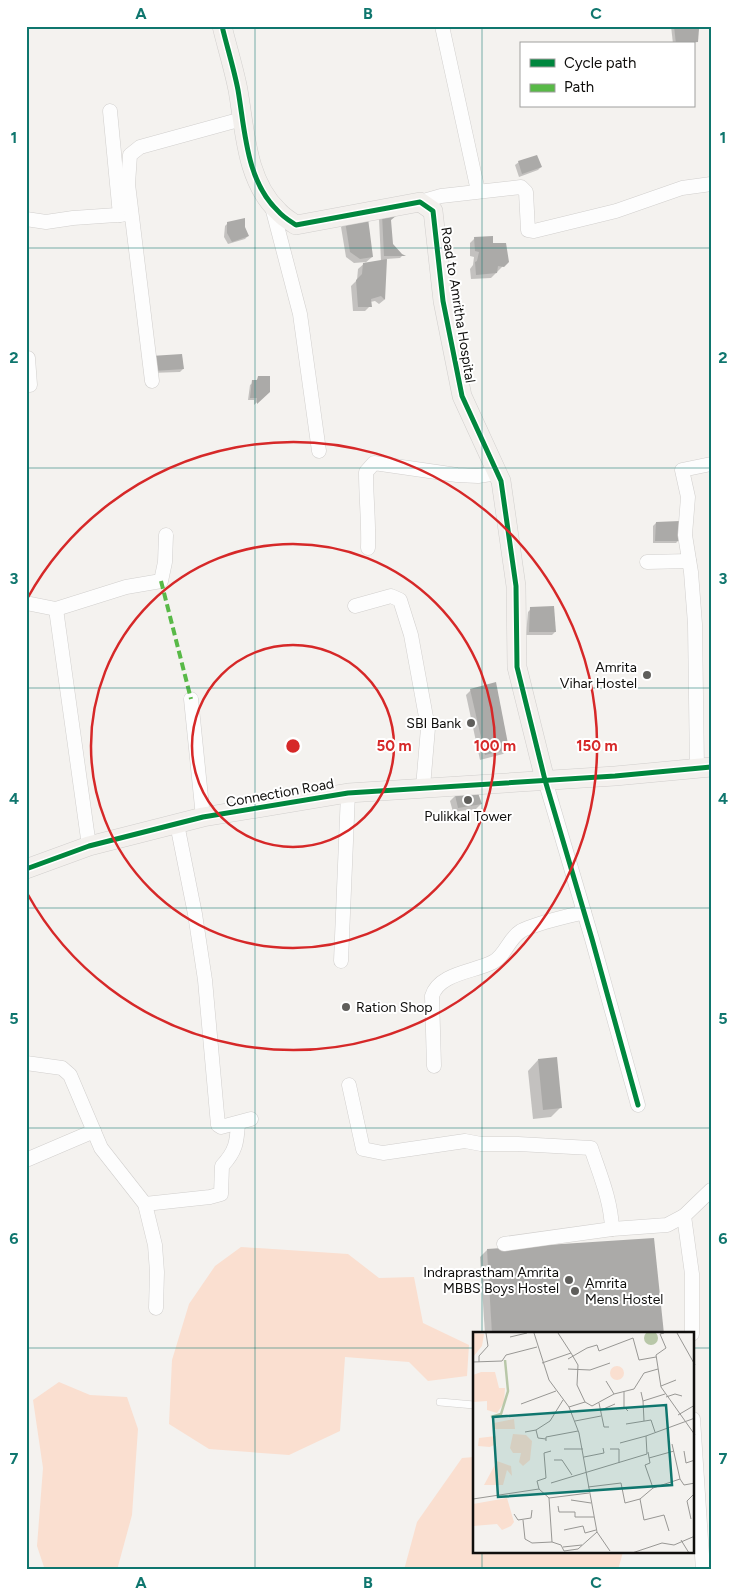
<svg xmlns="http://www.w3.org/2000/svg" width="737" height="1596" viewBox="0 0 737 1596" font-family="Figtree,sans-serif">
	<style>
		.green { fill: #fadfd0 }
		.shadow { fill: #0003 }
		.building { fill: #abaaa8 }
		.lines { fill: none; stroke-linecap: round; stroke-linejoin: round }
		.lane-casing { stroke: #d1cfcd; stroke-width: 8 }
		.street-casing { stroke: #d1cfcd; stroke-width: 15 }
		.secondary-casing { stroke: #d1cfcd; stroke-width: 20 }
		.lane { stroke: #fdfdfd; stroke-width: 7 }
		.street { stroke: #fdfdfd; stroke-width: 14 }
		.secondary { stroke: #f3f0ed; stroke-width: 19 }
		.quiet { stroke: #58b947; stroke-width: 4; stroke-dasharray: 8 4; stroke-linecap: butt }
		.cycleway-casing { stroke: #fff; stroke-width: 8 }
		.cycleway { stroke: #00873e; stroke-width: 5 }
		.grid { fill: none; stroke: #0f766e; stroke-width: 1; stroke-opacity: 0.55 }
		.ring { fill: none; stroke: #d62828; stroke-width: 2.5 }
		.poi-dot { fill: #5f5e5b; stroke: #fff; stroke-width: 2 }
		.labels { text-anchor: middle; dominant-baseline: central; stroke-width: 4; stroke-linejoin: round; paint-order: stroke }
		.street-label { font-size: 14px; fill: #0f0e0c; stroke: #fff }
		.poi-label { font-size: 14px; fill: #0f0e0c; stroke: #fff; text-anchor: end }
		.inset-river { fill: none; stroke: #b8c7a8; stroke-width: 2.5 }
		.inset-road { fill: none; stroke: #989794; stroke-width: 1 }
		.view { fill: #0f766e; fill-opacity: 0.15; stroke: #0f766e; stroke-width: 2.5 }
		.inset-edge { fill: none; stroke: #0f0e0c; stroke-width: 2.5 }
		.centre { fill: #d62828; stroke: #fff; stroke-width: 2.5 }
		.ring-label { font-size: 15px; text-anchor: middle; font-weight: bold; fill: #d62828; stroke: #fff; stroke-width: 4; stroke-linejoin: round; paint-order: stroke }
		.neatline { fill: none; stroke: #0f766e; stroke-width: 2 }
		.grid-label { font-size: 16px; text-anchor: middle; font-weight: bold; fill: #0f766e }
	</style>
	<rect width="100%" height="100%" fill="#f4f2ef"/>
	<g class="green">
		<polygon points="241,1247 348,1254 379,1278 414,1277 423,1323 469,1345 467,1376 428,1381 409,1362 345,1357 340,1431 289,1455 209,1449 169,1424 172,1360 189,1304 215,1266"/>
		<polygon points="59,1382 90,1395 127,1397 138,1429 132,1515 117,1570 45,1570 37,1546 43,1468 33,1400"/>
		<polygon points="474,1457 474,1552 623,1552 618,1570 404,1570 417,1522 462,1458"/>
	</g>
	<g class="shadow">
		<polygon points="671,26 696,26 696,41 693,44 673,44"/>
		<polygon points="519,162 541,167 538,170 519,177 515,165"/>
		<polygon points="382,215 389,221 392,244 402,256 400,258 386,259 384,300 379,304 375,301 370,302 370,306 365,311 353,311 351,286 357,280 358,269 366,262 354,263 346,257 341,227 346,222 372,257 364,264 381,261 379,219"/>
		<polygon points="228,223 244,227 248,236 245,239 228,244 224,237 225,226"/>
		<polygon points="475,238 507,262 491,278 471,279 470,269 473,265 474,257 470,256 470,243"/>
		<polygon points="151,357 183,369 180,372 150,373"/>
		<polygon points="259,378 269,391 254,405 254,400 248,400 250,385"/>
		<polygon points="656,523 679,540 676,543 653,543 653,526"/>
		<polygon points="531,609 555,632 552,635 526,635 528,612"/>
		<polygon points="471,690 508,749 503,754 480,760 466,695"/>
		<polygon points="477,794 481,804 476,809 453,812 450,801 455,796"/>
		<polygon points="538,1060 561,1107 551,1117 533,1119 528,1071"/>
		<polygon points="487,1250 662,1334 485,1334 480,1257"/>
	</g>
	<g class="building">
		<polygon points="674,26 697,26 699,29 698,42 676,44"/>
		<polygon points="537,155 542,167 522,174 518,161"/>
		<polygon points="402,211 391,220 393,244 402,254 406,256 384,256 382,214"/>
		<polygon points="245,218 245,227 249,236 232,242 227,233 227,222"/>
		<polygon points="368,218 373,257 360,259 350,252 345,221"/>
		<polygon points="493,236 493,243 506,243 509,262 504,267 498,266 497,273 476,275 475,262 477,261 479,252 475,251 474,237"/>
		<polygon points="387,259 385,300 381,296 371,299 372,307 358,307 356,280 362,274 363,263"/>
		<polygon points="182,354 184,369 153,371 151,356"/>
		<polygon points="258,376 270,376 270,392 257,404 257,398 250,398 252,380 257,380"/>
		<polygon points="680,521 680,541 655,541 656,522"/>
		<polygon points="554,606 556,632 529,632 530,607"/>
		<polygon points="496,682 509,749 485,755 470,689"/>
		<polygon points="478,793 482,804 458,808 455,795"/>
		<polygon points="557,1057 562,1108 543,1110 538,1059"/>
		<polygon points="654,1238 664,1334 492,1334 487,1249"/>
	</g>
	<g class="lines">
		<defs>
			<polyline id="lane" points="440,1402 474,1405"/>
			<g id="street">
				<polyline points="442,26 478,191"/>
				<polyline points="110,111 120,215"/>
				<polyline points="420,202 441,196 521,187 526,192 528,230 534,231 616,211 682,188 711,184"/>
				<polyline points="271,203 300,314 319,451"/>
				<polyline points="26,219 46,222 73,218 131,214"/>
				<polyline points="152,381 128,184 130,155 140,147 242,119"/>
				<polyline points="26,385 30,385 28,358"/>
				<path d="M368,548C369,523 366,498 366,472L374,463L457,475L478,476L497,473"/>
				<polyline points="647,562 689,561"/>
				<polyline points="26,603 56,609 126,587 161,581 165,562 166,535"/>
				<polyline points="355,606 391,596 400,600 411,635 428,728 423,787"/>
				<polyline points="56,609 89,846"/>
				<polyline points="191,699 203,817"/>
				<polyline points="697,769 695,624 691,572 685,535 688,497 682,470 711,464"/>
				<polyline points="545,780 592,939 638,1105"/>
				<polyline points="177,824 195,914 205,980 218,1125 221,1127 251,1119"/>
				<polyline points="341,961 348,793"/>
				<polyline points="26,1063 62,1068 70,1075 101,1148 145,1204 155,1245 157,1272 156,1308"/>
				<path d="M434,1066L432,996C439,973 474,972 493,962C506,955 508,939 521,931C536,923 566,917 584,912"/>
				<path d="M349,1085L363,1149L383,1153L465,1141L481,1144H518L591,1148C600,1175 611,1200 612,1229L667,1225L684,1216"/>
				<polyline points="26,1160 94,1131"/>
				<path d="M145,1204L210,1197L221,1194L222,1166C236,1151 237,1142 238,1123"/>
				<polyline points="504,1244 612,1229"/>
				<polyline points="692,1334 692,1274 684,1216 711,1190"/>
				<polyline points="693,1419 703,1570"/>
			</g>
			<g id="secondary">
				<path d="M222,26C227,47 234,69 238,90C245,130 246,181 278,211C283,217 290,221 296,225L420,202L433,211L443,301L462,396L501,481L516,586L517,667L545,780"/>
				<polyline points="26,869 89,846 203,817 348,793 615,776 711,767"/>
			</g>
		</defs>
		<use href="#lane" class="lane-casing"/>
		<use href="#street" class="street-casing"/>
		<use href="#secondary" class="secondary-casing"/>
		<use href="#lane" class="lane"/>
		<use href="#street" class="street"/>
		<use href="#secondary" class="secondary"/>
		<polyline class="quiet" points="161,581 191,699"/>
		<defs>
			<g id="cycleway">
				<path d="M222,26C227,47 234,69 238,90C245,130 246,181 278,211C283,217 290,221 296,225L420,202L433,211L443,301L462,396L501,481L516,586L517,667L545,780L592,939L638,1105"/>
				<polyline points="26,869 89,846 203,817 348,793 615,776 711,767"/>
			</g>
		</defs>
		<use href="#cycleway" class="cycleway-casing"/>
		<use href="#cycleway" class="cycleway"/>
	</g>
	<path class="grid" d="M255,26V1570M482,26V1334M26,248H711M26,468H711M26,688H711M26,908H711M26,1128H711M26,1348H474M693,1348H711M482,1552V1570"/>
	<g class="ring">
		<circle cx="293" cy="746" r="101"/>
		<circle cx="293" cy="746" r="202"/>
		<path d="M27 599A304 304 0 1 1 27 893"/>
	</g>
	<g class="poi-dot">
		<circle cx="647" cy="675" r="5"/>
		<circle cx="471" cy="723" r="5"/>
		<circle cx="468" cy="800" r="5"/>
		<circle cx="346" cy="1007" r="5"/>
		<circle cx="569" cy="1280" r="5"/>
		<circle cx="575" cy="1291" r="5"/>
	</g>
	<g class="labels">
		<g class="street-label">
			<text transform="translate(458 305) rotate(81)">Road to Amritha Hospital</text>
			<text transform="translate(280 793) rotate(-10)">Connection Road</text>
		</g>
		<g class="poi-label">
			<text x="637" y="667">Amrita<tspan x="637" dy="16">Vihar Hostel</tspan></text>
			<text x="461" y="723">SBI Bank</text>
			<text x="468" y="816" text-anchor="middle">Pulikkal Tower</text>
			<text x="356" y="1007" text-anchor="start">Ration Shop</text>
			<text x="559" y="1272">Indraprastham Amrita<tspan x="559" dy="16">MBBS Boys Hostel</tspan></text>
			<text x="585" y="1283" text-anchor="start">Amrita<tspan x="585" dy="16">Mens Hostel</tspan></text>
		</g>
	</g>
	<g transform="translate(473 1332)">
		<rect width="221" height="221" fill="#f4f2ef"/>
		<path d="M0,1L11,2L9,14L0,25ZM137 41a7 7 0 1 1 14 0a7 7 0 1 1-14 0ZM8,40H22L26,56H32L31,71L24,81L14,78V69L0,70V43ZM41,87L42,97H21V91ZM40,102L53,103L59,109L57,128L50,134L46,130L48,121H40L37,116ZM23,104V112L17,115L5,114L6,106ZM24,129L38,134L39,144L34,138L30,153H11ZM34,166L41,190L38,194L29,198L24,192L0,194V172Z" fill="#fadfd0"/>
		<path d="M171 6a7 7 0 1 1 14 0a7 7 0 1 1-14 0Z" fill="#b8c7a8"/>
		<path class="inset-river" d="M18,85L28,82L35,59L32,28"/>
		<path class="inset-road" d="M85,1L98,21M191,1L187,2L193,16L183,23L188,55L222,103M204,1L222,33M37,5L54,1M95,27L114,16L124,13L126,19L160,6L166,28L183,25M0,30L29,29L33,23L64,15M6,30V24L15,14L13,1M69,31L98,21L105,33L104,53L112,70M95,37L117,38L137,31M133,49L141,62M188,54L203,48M151,60V75L155,79M168,60L170,69L192,62M193,65L202,62L209,64M170,69L171,89M126,71L131,95H136M48,72L83,59M96,75L112,70L119,74L141,62L161,57L171,41L185,37M128,78L142,72M205,83L222,73M102,89L128,84M153,92L178,88L182,100M63,98L65,106L73,107M52,100L63,98L77,89L90,68M73,109V105L105,99M147,111L173,104M199,112L207,147M91,117H110M137,117H146V131M211,119L213,131L222,128M111,125L131,121L130,116M176,126L201,119M81,128H89L99,143M78,151L174,122L173,104L222,86M115,155L148,151L152,171L167,167L180,156L172,133L177,131L175,120M180,156L207,147L211,153L222,151M66,157L64,149L73,146L71,121L78,119M76,166L116,161M0,167L66,157L76,166L79,210L88,213L91,219L105,217L124,200L106,101L96,75L76,48L61,1M167,167L171,188L191,183L196,199M98,168L118,171M85,174L86,180H102V185H121M41,182L45,188L58,186L59,178M218,187L214,169L222,161M50,188L52,207L59,211L79,210M91,198L110,194L112,201L123,198M124,200L137,219M208,208L216,221M90,215L109,213M159,221L189,211L201,213L222,204"/>
		<path class="view" d="M193,73L199,153L25,165L20,85Z"/>
		<rect width="221" height="221" class="inset-edge"/>
	</g>
	<circle cx="293" cy="746" r="8" class="centre"/>
	<g class="ring-label">
		<text x="394" y="751">50 m</text>
		<text x="495" y="751">100 m</text>
		<text x="597" y="751">150 m</text>
	</g>
	<rect width="737" height="1596" fill="none" stroke="#ffffff" stroke-width="55"/>
	<rect x="520" y="42" width="175" height="65" fill="#ffffff" stroke="#9f9f9e"/>
	<rect x="530" y="59" width="25" height="8" fill="#00873e" stroke="#9f9f9e"/>
	<text x="564" y="68" font-size="15" fill="#0f0e0c">Cycle path</text>
	<rect x="530" y="84" width="25" height="8" fill="#58b947" stroke="#9f9f9e"/>
	<text x="564" y="92" font-size="15" fill="#0f0e0c">Path</text>
	<rect x="28" y="28" width="682" height="1540" class="neatline"/>
	<g class="grid-label">
		<text x="141" y="19">A</text>
		<text x="368" y="19">B</text>
		<text x="596" y="19">C</text>
		<text x="14" y="143">1</text>
		<text x="723" y="143">1</text>
		<text x="14" y="363">2</text>
		<text x="723" y="363">2</text>
		<text x="14" y="584">3</text>
		<text x="723" y="584">3</text>
		<text x="14" y="804">4</text>
		<text x="723" y="804">4</text>
		<text x="14" y="1024">5</text>
		<text x="723" y="1024">5</text>
		<text x="14" y="1244">6</text>
		<text x="723" y="1244">6</text>
		<text x="14" y="1464">7</text>
		<text x="723" y="1464">7</text>
		<text x="141" y="1588">A</text>
		<text x="368" y="1588">B</text>
		<text x="596" y="1588">C</text>
	</g>
</svg>
